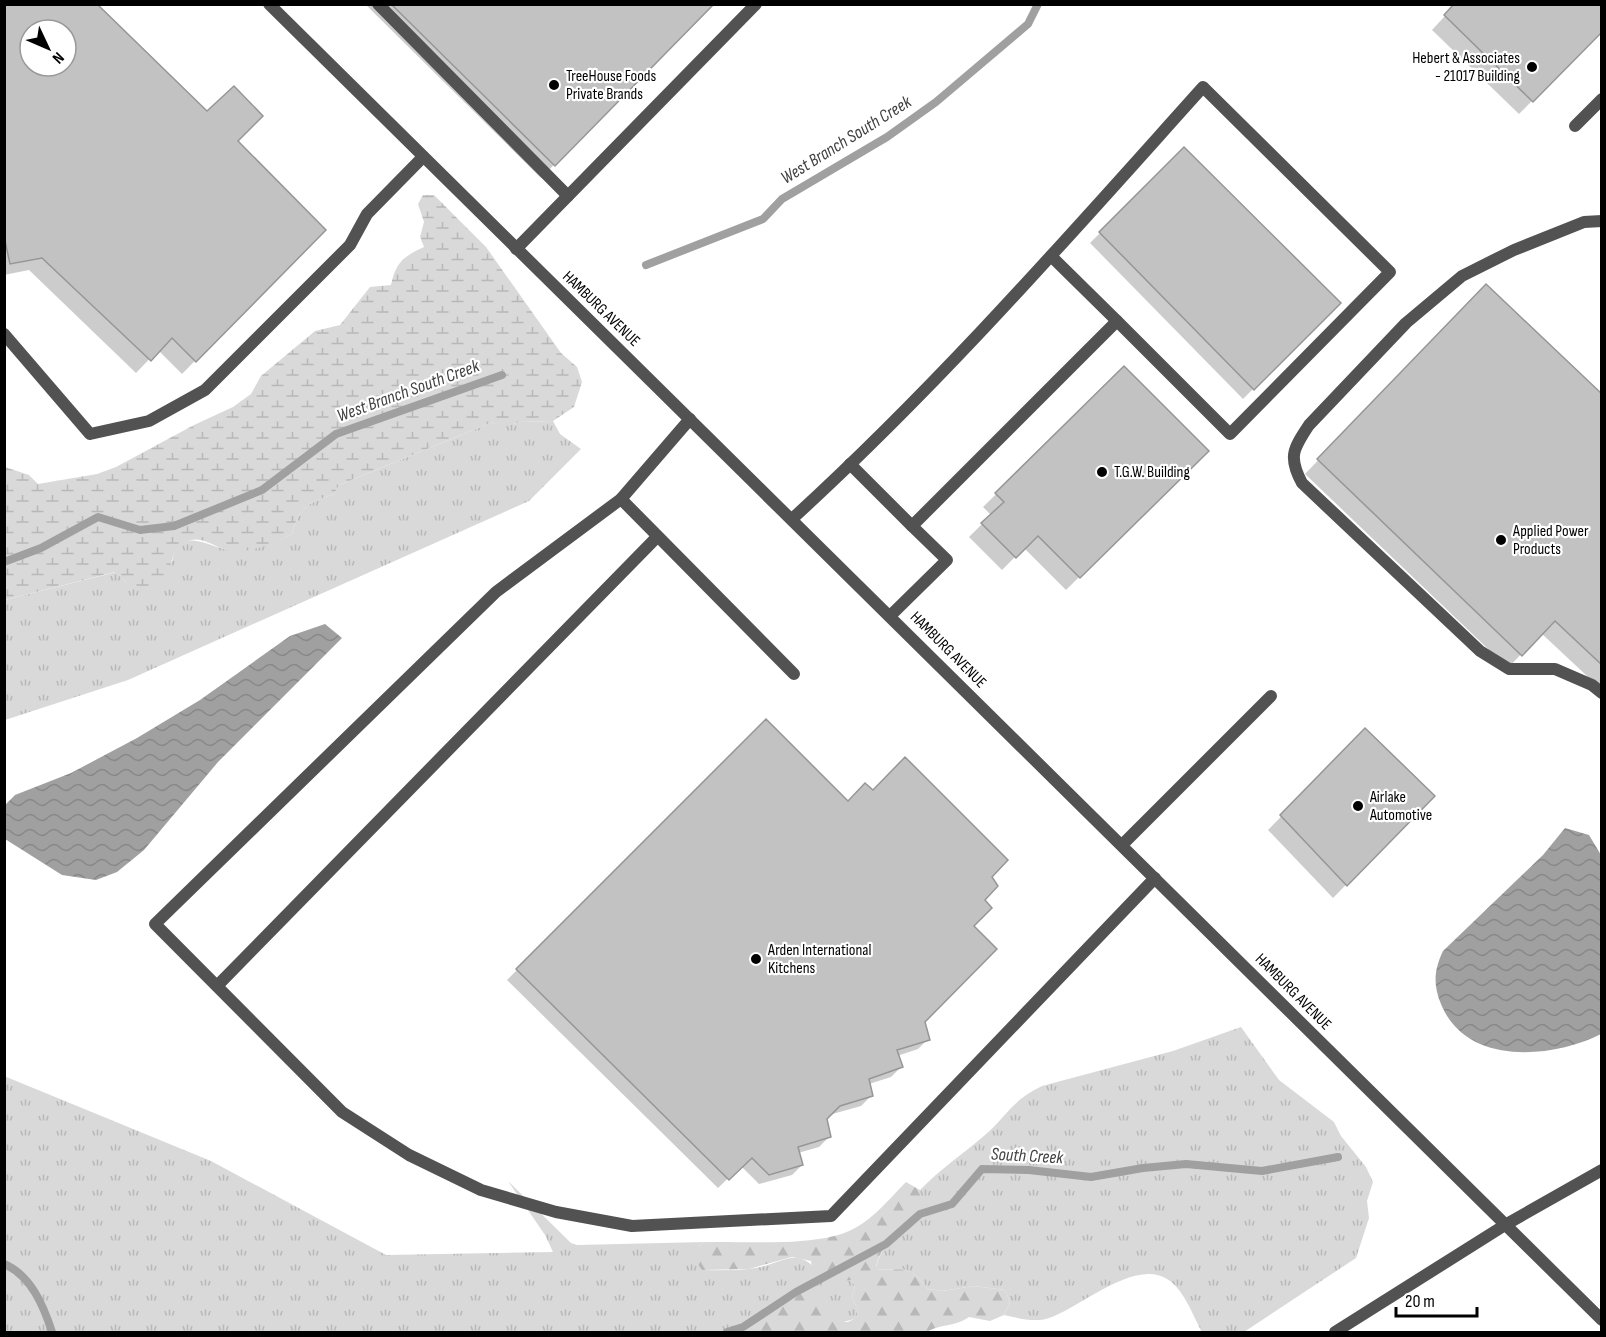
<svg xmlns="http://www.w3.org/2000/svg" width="1606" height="1337" viewBox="0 0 1606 1337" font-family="'Sofia Sans Condensed',sans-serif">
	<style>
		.grass { fill: url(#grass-tufts) }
		.forest { fill: url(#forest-firs) }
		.wetland { fill: url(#wetland-marsh) }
		.water { fill: url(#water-waves) }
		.shadow { fill: #0003; fill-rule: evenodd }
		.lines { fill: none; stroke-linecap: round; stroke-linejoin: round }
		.stream { stroke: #a0a0a0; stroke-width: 8 }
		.building { fill: #c2c2c2; stroke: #969696; stroke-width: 1.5; fill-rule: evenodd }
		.service { stroke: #525252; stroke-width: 12 }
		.tertiary { stroke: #525252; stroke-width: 12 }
		.poi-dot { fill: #000; stroke: #fff; stroke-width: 2 }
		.labels { text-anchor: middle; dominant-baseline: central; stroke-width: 4.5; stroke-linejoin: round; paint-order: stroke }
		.poi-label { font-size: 16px; fill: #000; stroke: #fff; text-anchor: start }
		.street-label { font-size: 16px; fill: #000; stroke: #fff }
		.water-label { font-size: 18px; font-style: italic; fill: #414141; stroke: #fff }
	</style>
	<defs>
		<pattern id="grass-tufts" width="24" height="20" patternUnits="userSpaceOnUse" patternTransform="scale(1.5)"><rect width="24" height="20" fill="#d9d9d9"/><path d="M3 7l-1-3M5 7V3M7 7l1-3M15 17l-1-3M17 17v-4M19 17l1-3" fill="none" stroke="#b8b8b8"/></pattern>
		<pattern id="forest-firs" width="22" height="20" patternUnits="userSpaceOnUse" patternTransform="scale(1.5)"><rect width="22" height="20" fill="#d9d9d9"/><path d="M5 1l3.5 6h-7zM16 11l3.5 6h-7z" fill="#b8b8b8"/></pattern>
		<pattern id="wetland-marsh" width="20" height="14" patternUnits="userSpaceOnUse" patternTransform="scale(1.5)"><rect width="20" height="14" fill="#d9d9d9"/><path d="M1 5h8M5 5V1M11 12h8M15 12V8" fill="none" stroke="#b8b8b8"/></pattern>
		<pattern id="water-waves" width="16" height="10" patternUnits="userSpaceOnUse" patternTransform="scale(1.5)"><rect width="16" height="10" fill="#a0a0a0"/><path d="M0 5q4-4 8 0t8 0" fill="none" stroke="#888"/></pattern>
	</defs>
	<rect width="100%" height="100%" fill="#fff"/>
	<g class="grass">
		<path d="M553,421L560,434L581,449L529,501L128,680L5,720V600L116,572L127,583L172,561C182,522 212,551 233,550C254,550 273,543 292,534C300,505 307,504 334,494L339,485L493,422L500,427L520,422Z"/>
		<path d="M1241,1027L1279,1080L1334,1122L1341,1136L1366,1167L1373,1182L1367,1201L1369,1218L1356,1258L1244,1332H1202C1193,1316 1184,1289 1167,1279C1135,1258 1079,1308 1049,1318C1035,1323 1018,1318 1004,1315L1010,1302L1005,1290L974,1286L942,1291L928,1289C909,1264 904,1270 876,1269C880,1244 902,1230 920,1214V1190C940,1169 963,1154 985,1135C1008,1115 1011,1101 1042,1086L1173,1051Z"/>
		<path d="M4,1076L211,1161L386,1255L553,1252L545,1235L508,1181L571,1243L577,1245L705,1242L698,1246L702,1270C717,1270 734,1271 749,1269C786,1265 795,1241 824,1278L851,1280L855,1286L852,1297L857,1308L858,1318L836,1324L743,1327L727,1332H5Z"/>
	</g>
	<path class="forest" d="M906,1182L920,1190V1214C902,1230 879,1244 876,1269C905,1271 908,1263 928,1289L942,1291L974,1286L1005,1290L1010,1302L1004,1315L990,1321L969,1317C952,1328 942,1323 927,1332H727L743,1327L796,1292L821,1301L828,1313L829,1322H848L858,1317L857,1308L852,1297L855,1286L851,1280L841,1281L813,1275L811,1261L792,1257L749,1269L702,1270L694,1259L698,1246L705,1242C746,1241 813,1247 849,1231C872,1221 889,1199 906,1182Z"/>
	<path class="wetland" d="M423,195H434L486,247L561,353L577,367L582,382L574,407L553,421L520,422L500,428L493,422L339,485L334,494C307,504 300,505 292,534C274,543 249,554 230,551C214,548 202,534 186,542C168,551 171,576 158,589C155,592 150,594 146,596L127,583L115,572L5,600V467L29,475L38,484L97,474L116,467L194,425L233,407L251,394L261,376L315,331L340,325L370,287L391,285C396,262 403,257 424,247L420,237L424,222L418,204Z"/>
	<g class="water">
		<polygon points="325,624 342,638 218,762 144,850 117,872 96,880 62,875 5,839 5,805 15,795 71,773 137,738 200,700 290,636"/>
		<path d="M1565,828L1589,835L1601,855V1034C1551,1059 1466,1066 1441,1004C1433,985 1434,970 1443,951L1543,855Z"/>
	</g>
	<g class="shadow">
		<path d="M4,4H95L324,230L182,374L158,350L136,373L29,270L4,275ZM30,30H66V66H30Z"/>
		<polygon points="365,4 712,4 541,178"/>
		<polygon points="1456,4 1602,30 1519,114 1432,30"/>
		<polygon points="1184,149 1339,303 1243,399 1090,243"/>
		<polygon points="1473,299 1602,396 1602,690 1541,633 1508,668 1305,474"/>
		<polygon points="1124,368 1207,451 1066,590 1024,548 1002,570 969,537 991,515 983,507"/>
		<polygon points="766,721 848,803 990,877 972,926 923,1022 928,1039 918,1049 897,1056 901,1067 891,1077 869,1084 871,1096 861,1106 829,1115 826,1118 829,1137 819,1147 798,1153 802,1165 792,1175 759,1184 741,1166 718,1188 507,980"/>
		<polygon points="1365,730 1433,796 1333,898 1268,830"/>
	</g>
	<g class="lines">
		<g class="stream">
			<polyline points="646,265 763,219 782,199 887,137 936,102 1028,24 1038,4"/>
			<polyline points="4,562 41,548 98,517 140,530 174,526 262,490 336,434 502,375"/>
			<path d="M4,1264C31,1275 44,1307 52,1332"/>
			<polyline points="727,1332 743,1327 796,1292 886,1244 920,1214 952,1204 982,1169 1029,1170 1091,1177 1143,1168 1186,1164 1262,1171 1338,1157"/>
		</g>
	</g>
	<g class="building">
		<path d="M4,4H97L207,111L234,86L263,116L238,141L326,230L196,362L172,338L151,361L42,258L10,264L4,236ZM30,30H66V66H30Z"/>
		<polygon points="391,4 714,4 555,166"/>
		<polygon points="1454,4 1602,4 1602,32 1533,102 1444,15"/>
		<polygon points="1184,147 1341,303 1254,390 1099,232"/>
		<polygon points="1486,284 1602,394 1602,665 1555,621 1522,656 1317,459"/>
		<polygon points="1124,366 1209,451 1080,578 1038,536 1016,558 981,523 1004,502 995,493"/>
		<polygon points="766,719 848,801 865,783 873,790 905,757 1008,860 992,877 998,886 985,900 992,908 974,926 997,949 925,1022 930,1040 897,1050 903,1067 869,1079 873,1096 840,1106 827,1119 831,1137 798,1147 803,1165 769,1175 752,1158 729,1180 516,969"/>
		<polygon points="1365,728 1435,796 1347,886 1280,815"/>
	</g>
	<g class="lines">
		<g class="service">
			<polyline points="378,4 568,196"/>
			<polyline points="1575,126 1602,99"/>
			<path d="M1602,221L1584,222L1514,250L1462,276L1406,323L1309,425C1293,449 1288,457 1302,483L1480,651L1509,669H1555L1592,685L1602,693"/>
			<polyline points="516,249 756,4"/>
			<polyline points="1051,256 1117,321"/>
			<polyline points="4,334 90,434 149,421 205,390 350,245 367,214 423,157"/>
			<polyline points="690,419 621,499 496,592 155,924 342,1112 409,1155 481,1190 556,1212 632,1226 831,1216 1155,878"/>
			<polyline points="850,464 912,526"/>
			<polyline points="621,499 794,674"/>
			<path d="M792,519C939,385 1070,235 1203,87L1390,272L1230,434L1117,321L912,526L947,560L890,616"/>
			<polyline points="1122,845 1271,696"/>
			<polyline points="217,986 657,537"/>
		</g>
		<g class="tertiary">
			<polyline points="269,4 1602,1320"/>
			<polyline points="1335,1332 1505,1225 1602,1170"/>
		</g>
	</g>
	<g class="poi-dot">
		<circle cx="1532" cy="67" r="6"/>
		<circle cx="554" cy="85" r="6"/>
		<circle cx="1102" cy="472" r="6"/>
		<circle cx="1501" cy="540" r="6"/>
		<circle cx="1358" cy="806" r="6"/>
		<circle cx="756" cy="959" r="6"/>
	</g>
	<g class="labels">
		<g class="poi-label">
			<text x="1520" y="58" text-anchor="end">Hebert &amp; Associates<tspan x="1520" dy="18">- 21017 Building</tspan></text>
			<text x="566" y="76">TreeHouse Foods<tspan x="566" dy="18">Private Brands</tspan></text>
			<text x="1114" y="472">T.G.W. Building</text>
			<text x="1513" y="531">Applied Power<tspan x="1513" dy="18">Products</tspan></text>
			<text x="1370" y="797">Airlake<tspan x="1370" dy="18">Automotive</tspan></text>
			<text x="768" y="950">Arden International<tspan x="768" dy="18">Kitchens</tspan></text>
		</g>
		<g class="street-label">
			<text transform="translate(601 309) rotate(44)">HAMBURG AVENUE</text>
			<text transform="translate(948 650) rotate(45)">HAMBURG AVENUE</text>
			<text transform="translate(1293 992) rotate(45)">HAMBURG AVENUE</text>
		</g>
		<g class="water-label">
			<text transform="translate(846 140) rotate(-32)">West Branch South Creek</text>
			<text transform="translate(408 391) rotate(-20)">West Branch South Creek</text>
			<text transform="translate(1027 1156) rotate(3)">South Creek</text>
		</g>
	</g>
	<rect width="1606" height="1337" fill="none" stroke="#000000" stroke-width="12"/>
	<g transform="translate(48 48) rotate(134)"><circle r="28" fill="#ffffff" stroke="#999999" stroke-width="1.5"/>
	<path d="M0-4.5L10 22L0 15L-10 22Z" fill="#000000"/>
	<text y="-9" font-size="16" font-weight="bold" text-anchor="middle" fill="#000000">N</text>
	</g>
	<path d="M1396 1307v9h81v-9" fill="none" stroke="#000000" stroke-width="3"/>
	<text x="1405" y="1307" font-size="18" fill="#000000" stroke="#ffffff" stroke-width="4.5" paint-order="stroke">20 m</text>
</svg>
